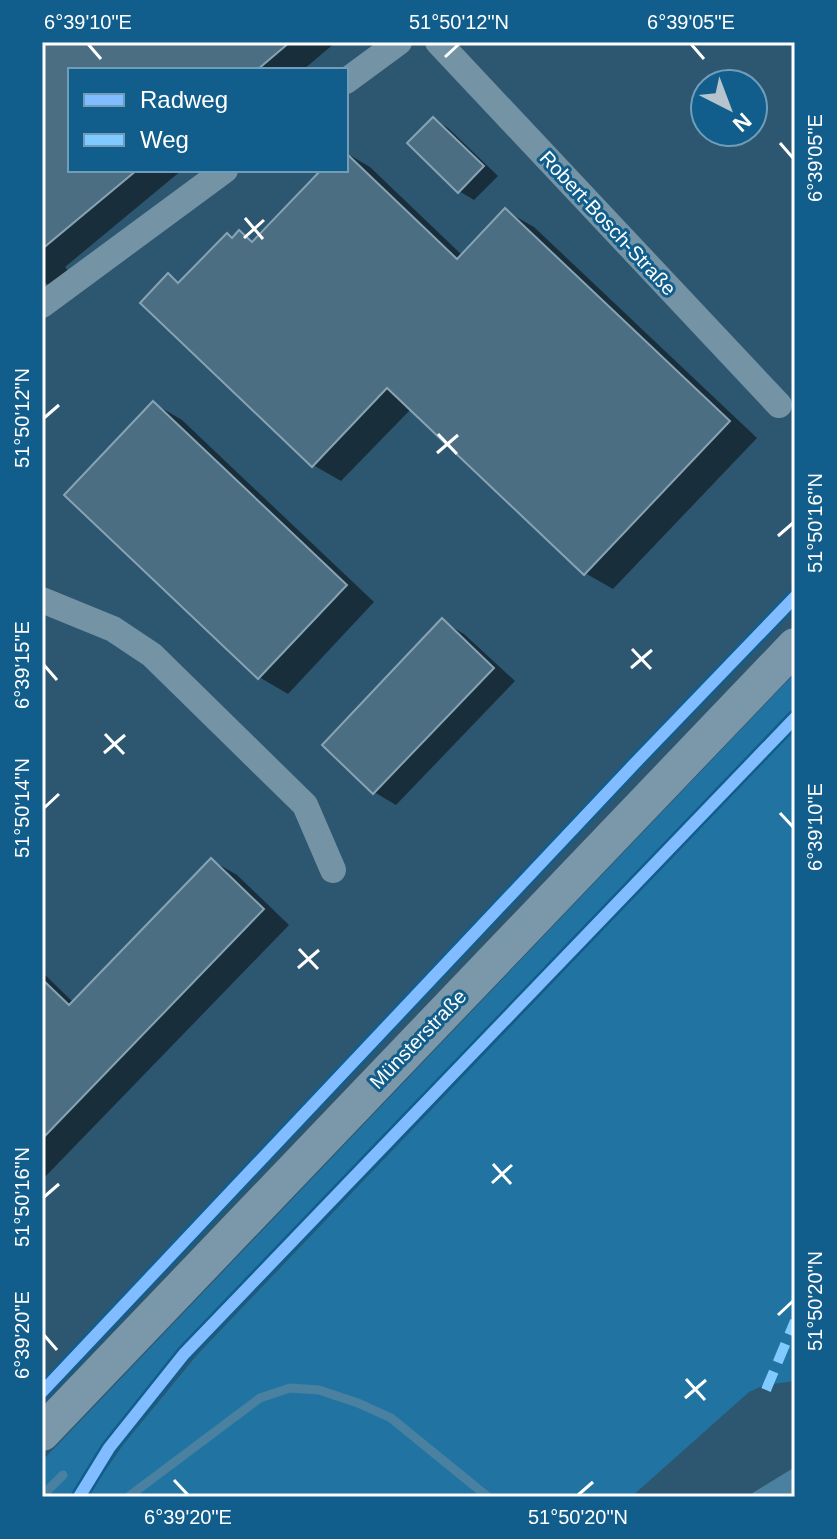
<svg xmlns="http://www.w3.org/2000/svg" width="837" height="1539" viewBox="0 0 837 1539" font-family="Helvetica,sans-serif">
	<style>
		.green { fill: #2174a2 }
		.water { fill: #4a81a1 }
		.shadow { fill: #0007 }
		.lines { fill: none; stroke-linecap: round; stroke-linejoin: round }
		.stream { stroke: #4a81a1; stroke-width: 9 }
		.building { fill: #4c6e82; stroke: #88a3b3; stroke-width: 2 }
		.street { stroke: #7493a5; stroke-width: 26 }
		.secondary { stroke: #7b98aa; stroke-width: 36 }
		.quiet { stroke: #80caff; stroke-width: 10; stroke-dasharray: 20 10; stroke-linecap: butt }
		.cycleway-casing { stroke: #115e8c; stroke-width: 17 }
		.cycleway { stroke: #80bcff; stroke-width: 12 }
		.ticks { fill: none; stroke: #fff; stroke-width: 3 }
		.labels { text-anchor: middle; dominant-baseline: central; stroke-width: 6; stroke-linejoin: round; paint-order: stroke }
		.street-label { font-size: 20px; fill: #fff; stroke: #115e8c }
		.neatline { fill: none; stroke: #fff; stroke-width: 3 }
		.ticks-label { font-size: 20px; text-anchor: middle; fill: #fff }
	</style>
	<rect width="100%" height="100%" fill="#2d5770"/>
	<g class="green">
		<polygon points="795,673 795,707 152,1381 97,1455 73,1497 42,1497 42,1461"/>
		<polygon points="795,729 795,1381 764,1385 749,1392 631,1497 87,1497 123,1445 197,1355"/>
	</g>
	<polygon class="water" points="795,1467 795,1497 746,1497"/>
	<g class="shadow">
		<polygon points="42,42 336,42 303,70 70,70 70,170 182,170 65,267 71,274 54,288 42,281"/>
		<polygon points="433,119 448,128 498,176 474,200 459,191"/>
		<polygon points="346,153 370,167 463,256 506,211 534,227 757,438 613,589 585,573 411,409 341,481 313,465 169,276 181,283 239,233 255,242 324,170 346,170"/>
		<polygon points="153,403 182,420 374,602 288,694 259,677"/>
		<polygon points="442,621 464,634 515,681 396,805 374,792"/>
		<polygon points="211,860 237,875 289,925 42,1180 42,972 74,1003"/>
	</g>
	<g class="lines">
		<g class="stream">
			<polyline points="42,1496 63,1475"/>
			<polyline points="128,1497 260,1398 290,1388 319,1390 358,1403 391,1418 488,1497"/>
		</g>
	</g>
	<g class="building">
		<polygon points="42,42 290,42 257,70 70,70 70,170 137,170 42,249"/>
		<polygon points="433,117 484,166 458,193 407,143"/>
		<polygon points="346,153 457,259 505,208 730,421 584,575 387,388 312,467 140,303 168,273 178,283 227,233 232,238 239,230 252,242 321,170 346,170"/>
		<polygon points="153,401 347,585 258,679 64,495"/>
		<polygon points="442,618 494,668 373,794 322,745"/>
		<polygon points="211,858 264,909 42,1139 42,979 69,1005"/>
	</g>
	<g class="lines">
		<g class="street">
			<polyline points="438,42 779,405"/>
			<polyline points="346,81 399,42"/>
			<polyline points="42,305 225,170"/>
			<polyline points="42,600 113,629 152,655 305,805 333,870"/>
		</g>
		<polyline class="secondary" points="42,1433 795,646"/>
		<polyline class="quiet" points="766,1390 795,1321"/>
		<defs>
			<g id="cycleway">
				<polyline points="42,1392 639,759 795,597"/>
				<polyline points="79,1497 109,1448 184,1354 795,718"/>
			</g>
		</defs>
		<use href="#cycleway" class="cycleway-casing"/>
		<use href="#cycleway" class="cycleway"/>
	</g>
	<path class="ticks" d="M88,44L101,59M691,44L704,59M445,57L459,44M780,143L793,158M245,218L263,239M244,238L264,220M44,418L59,405M438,434L457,454M437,453L458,435M778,536L793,523M632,649L651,669M44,665L57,680M631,668L652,650M105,734L124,754M104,753L125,735M44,808L59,794M780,813L793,827M299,949L318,969M298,968L319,950M493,1164L511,1184M492,1183L512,1165M44,1197L59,1184M778,1315L793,1301M44,1335L57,1350M686,1379L705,1400M685,1398L706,1380M174,1480L188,1495M578,1495L593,1482"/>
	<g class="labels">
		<g class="street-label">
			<text transform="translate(608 223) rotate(47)">Robert-Bosch-Straße</text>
			<text transform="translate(418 1039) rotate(-46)">Münsterstraße</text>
		</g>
	</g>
	<rect width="837" height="1539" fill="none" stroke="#115e8c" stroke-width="88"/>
	<rect x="68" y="68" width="280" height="104" fill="#115e8c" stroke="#709eba" stroke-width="2"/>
	<rect x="84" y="94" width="40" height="12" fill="#80bcff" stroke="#709eba" stroke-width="2"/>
	<text x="140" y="108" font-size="24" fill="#ffffff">Radweg</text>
	<rect x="84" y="134" width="40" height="12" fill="#80caff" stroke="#709eba" stroke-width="2"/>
	<text x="140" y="148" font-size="24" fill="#ffffff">Weg</text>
	<g transform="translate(729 108) rotate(138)"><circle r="38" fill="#115e8c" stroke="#709eba" stroke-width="2"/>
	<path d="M0-6L14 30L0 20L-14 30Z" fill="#b6c4cd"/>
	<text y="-12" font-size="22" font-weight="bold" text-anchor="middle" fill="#ffffff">N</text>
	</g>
	<rect x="44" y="44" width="749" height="1451" class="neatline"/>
	<g class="ticks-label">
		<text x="88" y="29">6°39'10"E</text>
		<text x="459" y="29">51°50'12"N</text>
		<text x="691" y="29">6°39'05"E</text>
		<text transform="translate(815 158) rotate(-90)" y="7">6°39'05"E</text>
		<text transform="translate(22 418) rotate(-90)" y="7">51°50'12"N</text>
		<text transform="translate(815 523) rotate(-90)" y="7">51°50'16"N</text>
		<text transform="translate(22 665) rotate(-90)" y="7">6°39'15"E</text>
		<text transform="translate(22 808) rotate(-90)" y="7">51°50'14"N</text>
		<text transform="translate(815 827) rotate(-90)" y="7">6°39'10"E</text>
		<text transform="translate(22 1197) rotate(-90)" y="7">51°50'16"N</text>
		<text transform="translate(815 1301) rotate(-90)" y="7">51°50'20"N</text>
		<text transform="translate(22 1335) rotate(-90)" y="7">6°39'20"E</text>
		<text x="188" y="1524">6°39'20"E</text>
		<text x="578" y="1524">51°50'20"N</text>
	</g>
</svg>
